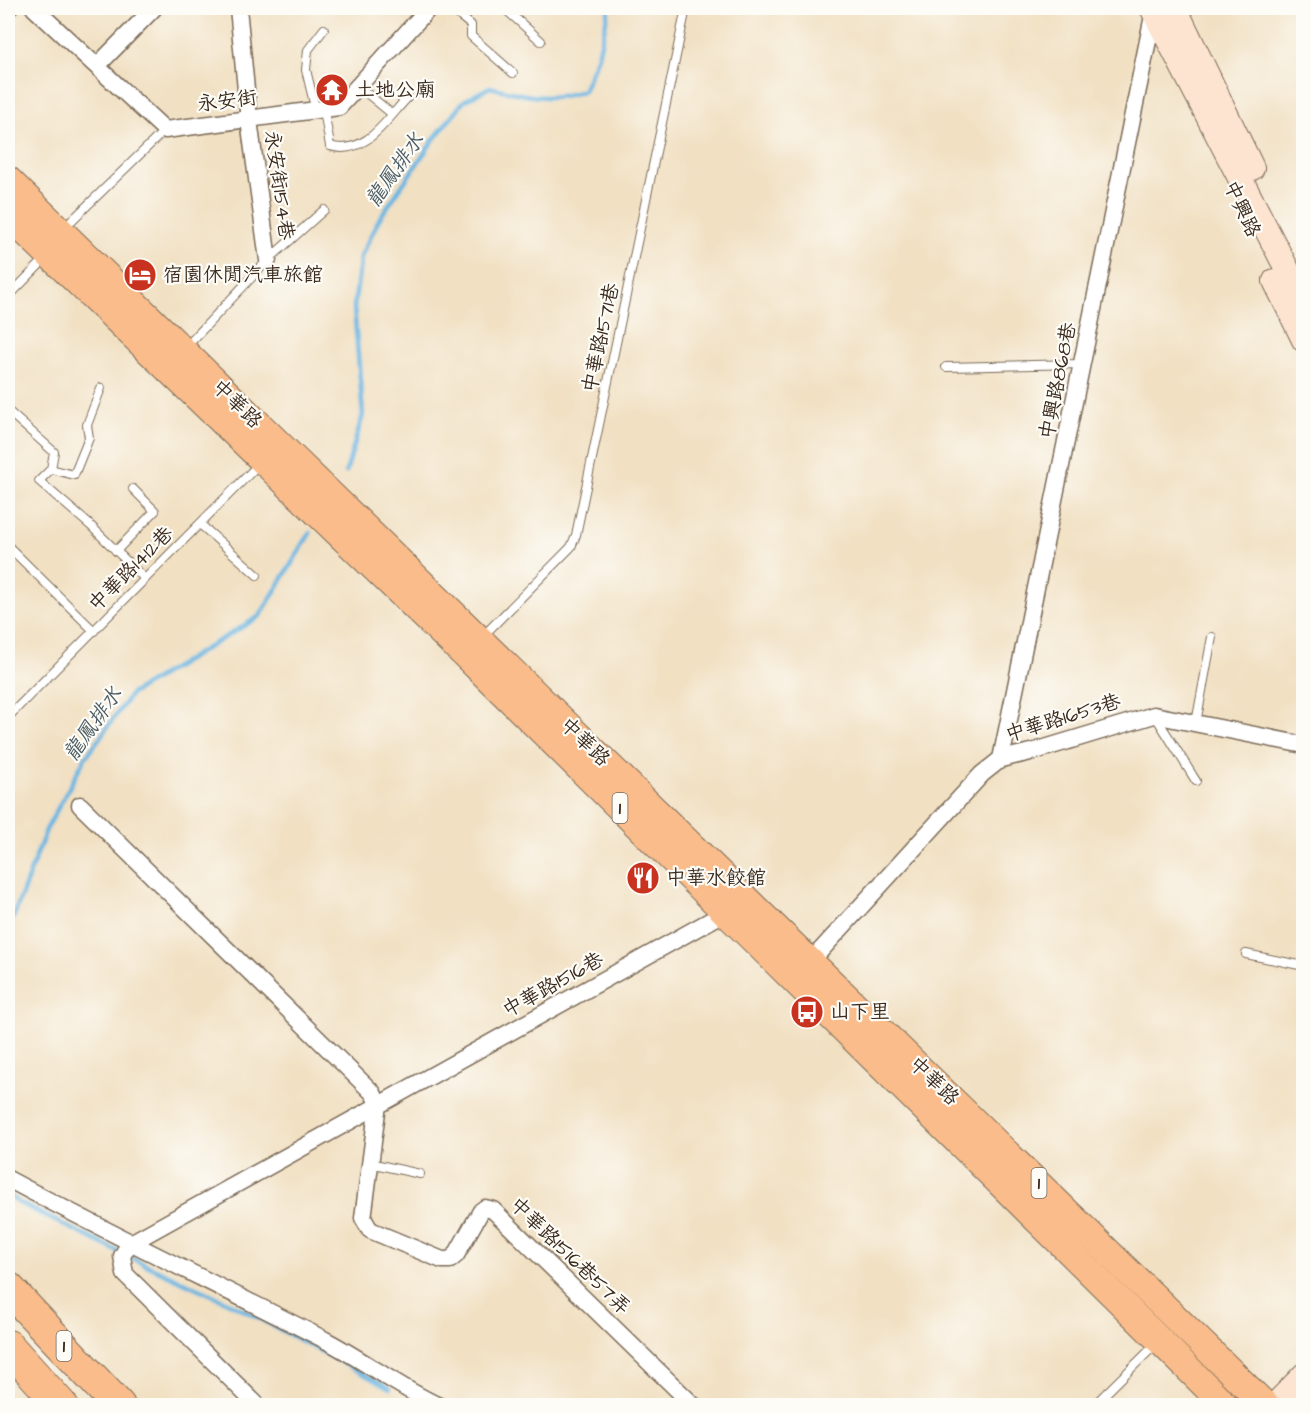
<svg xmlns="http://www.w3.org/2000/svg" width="1311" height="1413" viewBox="0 0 1311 1413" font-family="'Architects Daughter','LXGW WenKai TC',sans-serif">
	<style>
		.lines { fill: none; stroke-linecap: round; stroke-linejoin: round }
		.stream { stroke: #68b5e2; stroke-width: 4.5 }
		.lane-casing { stroke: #7b6a57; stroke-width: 10 }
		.street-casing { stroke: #7b6a57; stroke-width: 19 }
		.secondary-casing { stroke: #7b6a57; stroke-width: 26 }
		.primary-casing { stroke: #7b6a57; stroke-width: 29 }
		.highway-casing { stroke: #7b6a57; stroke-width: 34 }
		.lane { stroke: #fff; stroke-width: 8 }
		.street { stroke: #fff; stroke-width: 16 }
		.secondary { stroke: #fde4d0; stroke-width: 24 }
		.primary { stroke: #f9bc8a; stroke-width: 27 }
		.highway { stroke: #f9bc8a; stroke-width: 32 }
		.labels { text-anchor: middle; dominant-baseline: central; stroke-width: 4.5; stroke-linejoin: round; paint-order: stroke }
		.shield { fill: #fdfcf7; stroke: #75695f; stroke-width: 1.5 }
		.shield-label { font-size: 18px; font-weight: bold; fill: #3b2a1e }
		.poi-label { font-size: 20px; fill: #3b2a1e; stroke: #fdfcf7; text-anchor: start }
		.street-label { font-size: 20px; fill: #3b2a1e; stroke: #fdfcf7 }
		.water-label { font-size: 21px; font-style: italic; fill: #4b5b63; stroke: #fdfcf7 }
	</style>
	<rect width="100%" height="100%" fill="#fdfcf7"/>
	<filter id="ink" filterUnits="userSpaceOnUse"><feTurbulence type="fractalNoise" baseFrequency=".0167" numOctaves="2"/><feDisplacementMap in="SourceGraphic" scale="12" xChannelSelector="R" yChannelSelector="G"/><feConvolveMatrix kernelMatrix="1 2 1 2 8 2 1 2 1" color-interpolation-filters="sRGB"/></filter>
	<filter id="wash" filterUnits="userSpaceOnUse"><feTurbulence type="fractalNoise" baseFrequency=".008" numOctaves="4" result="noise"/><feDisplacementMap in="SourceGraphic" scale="24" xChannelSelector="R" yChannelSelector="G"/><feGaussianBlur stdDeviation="1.35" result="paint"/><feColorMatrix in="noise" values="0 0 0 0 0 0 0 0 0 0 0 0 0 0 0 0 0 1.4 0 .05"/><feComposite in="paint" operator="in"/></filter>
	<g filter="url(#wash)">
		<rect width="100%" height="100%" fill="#f1e0c2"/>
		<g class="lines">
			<g class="stream">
				<path d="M346,472L363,415L354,307L361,256L379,219L434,139L464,101L490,87C525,96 548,102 583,91L598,56L609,8"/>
				<polyline points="8,931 46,830 85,758 131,694 260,616 310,533"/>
				<polyline points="8,1194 19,1203 119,1252"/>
				<polyline points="127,1256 236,1306 390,1388"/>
			</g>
		</g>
	</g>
	<g filter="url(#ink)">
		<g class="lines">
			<defs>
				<g id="lane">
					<polyline points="450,8 471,25 471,36 513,73"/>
					<polyline points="504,8 541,41"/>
					<polyline points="358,86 392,114"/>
					<path d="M324,110L330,146C365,157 387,119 408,97"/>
					<polyline points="316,111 306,70 308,50 324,29"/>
					<polyline points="62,230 165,130"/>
					<polyline points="8,297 47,257"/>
					<polyline points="185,348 268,260 324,210"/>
					<polyline points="946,367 1082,364"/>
					<polyline points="8,411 54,452 51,469 39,481 91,526 145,579"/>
					<polyline points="51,469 74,475 89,438 87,425 101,388"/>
					<polyline points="200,524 257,575"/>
					<polyline points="8,546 94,631"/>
					<polyline points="116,551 155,511 133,489"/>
					<polyline points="482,637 571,547 576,535 686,8"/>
					<polyline points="8,717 261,462"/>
					<polyline points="1156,717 1196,781"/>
					<polyline points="1196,723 1212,637"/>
					<polyline points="1246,954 1304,966"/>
					<polyline points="370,1163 420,1174"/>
					<polyline points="1093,1406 1157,1343"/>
					<polyline points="1199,1406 1212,1396"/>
				</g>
				<g id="street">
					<polyline points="8,8 9,8"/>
					<polyline points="34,8 165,130 339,107 429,8"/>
					<polyline points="238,8 249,120 268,260"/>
					<polyline points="97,66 154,8"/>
					<polyline points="1001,759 1154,11"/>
					<polyline points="80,805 373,1093 378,1104"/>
					<polyline points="811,961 982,774 1001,759 1035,751 1154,715 1304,745"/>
					<polyline points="378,1104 363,1218 370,1230 442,1260 450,1260 456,1255 481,1211 485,1208 493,1210 694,1406"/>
					<path d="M8,1179C114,1236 222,1287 329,1342C366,1362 400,1388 439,1406"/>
					<polyline points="258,1406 125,1274 122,1256 129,1244 733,908"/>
				</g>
				<g id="secondary">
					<polyline points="1152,8 1304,302"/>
					<polyline points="1175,8 1252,168"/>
					<polyline points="1275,281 1304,340"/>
					<polyline points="1274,1406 1304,1375"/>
				</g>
				<g id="primary">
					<polyline points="8,180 1266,1406"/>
					<polyline points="8,215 468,658 1226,1406"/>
				</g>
				<g id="highway">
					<polyline points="8,1288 119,1406"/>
					<polyline points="8,1346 62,1406"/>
				</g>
			</defs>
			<use href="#lane" class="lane-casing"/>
			<use href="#street" class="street-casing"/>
			<use href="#secondary" class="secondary-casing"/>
			<use href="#primary" class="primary-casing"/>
			<use href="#highway" class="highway-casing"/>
			<use href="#lane" class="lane"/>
			<use href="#street" class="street"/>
			<use href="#secondary" class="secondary"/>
			<use href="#primary" class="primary"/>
			<use href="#highway" class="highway"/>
		</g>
	</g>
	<defs>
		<symbol id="temple-disc" viewBox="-11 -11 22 22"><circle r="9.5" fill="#c8321e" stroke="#fdfcf7"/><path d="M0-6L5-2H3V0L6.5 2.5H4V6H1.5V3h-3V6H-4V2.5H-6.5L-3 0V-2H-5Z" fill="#fff"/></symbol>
		<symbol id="hotel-disc" viewBox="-11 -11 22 22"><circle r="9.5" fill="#c8321e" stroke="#fdfcf7"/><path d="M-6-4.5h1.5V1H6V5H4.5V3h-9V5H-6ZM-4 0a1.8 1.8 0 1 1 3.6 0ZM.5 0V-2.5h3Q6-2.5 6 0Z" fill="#fff"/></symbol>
		<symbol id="restaurant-disc" viewBox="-11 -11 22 22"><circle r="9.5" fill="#c8321e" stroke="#fdfcf7"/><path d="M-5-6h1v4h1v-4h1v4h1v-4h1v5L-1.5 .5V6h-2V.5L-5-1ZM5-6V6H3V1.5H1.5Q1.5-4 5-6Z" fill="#fff"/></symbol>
		<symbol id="bus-disc" viewBox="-11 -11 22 22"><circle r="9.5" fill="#c8321e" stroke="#fdfcf7"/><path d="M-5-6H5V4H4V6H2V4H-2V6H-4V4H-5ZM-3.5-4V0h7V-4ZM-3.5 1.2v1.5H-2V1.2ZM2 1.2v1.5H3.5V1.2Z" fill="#fff"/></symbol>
	</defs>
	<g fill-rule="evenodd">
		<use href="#temple-disc" x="313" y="71" width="38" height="38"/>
		<use href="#hotel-disc" x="121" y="256" width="38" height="38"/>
		<use href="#restaurant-disc" x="624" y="859" width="38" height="38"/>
		<use href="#bus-disc" x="788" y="993" width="38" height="38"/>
	</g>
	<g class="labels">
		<g class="shield">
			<rect x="612.5" y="793" width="15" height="30" rx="4.5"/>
			<rect x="1031.5" y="1168" width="15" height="30" rx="4.5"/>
			<rect x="56.5" y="1331" width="15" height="30" rx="4.5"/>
		</g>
		<g class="shield-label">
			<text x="620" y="808">1</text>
			<text x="1039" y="1183">1</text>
			<text x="64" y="1346">1</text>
		</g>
		<g class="poi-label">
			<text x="355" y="90">土地公廟</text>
			<text x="163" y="275">宿園休閒汽車旅館</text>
			<text x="666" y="878">中華水餃館</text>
			<text x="830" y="1012">山下里</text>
		</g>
		<g class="street-label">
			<text transform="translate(227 101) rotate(-7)">永安街</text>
			<text transform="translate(279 185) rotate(82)">永安街154巷</text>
			<text transform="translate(1242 209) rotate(65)">中興路</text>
			<text transform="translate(601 338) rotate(-78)">中華路1571巷</text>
			<text transform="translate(1058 381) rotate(-79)">中興路868巷</text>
			<text transform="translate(237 404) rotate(44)">中華路</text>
			<text transform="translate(131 569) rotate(-45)">中華路1412巷</text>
			<text transform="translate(1063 718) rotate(-17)">中華路1653巷</text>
			<text transform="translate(585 742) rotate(44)">中華路</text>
			<text transform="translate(553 985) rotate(-29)">中華路1516巷</text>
			<text transform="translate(934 1081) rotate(44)">中華路</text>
			<text transform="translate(570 1256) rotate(44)">中華路1516巷57弄</text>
		</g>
		<g class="water-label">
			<text transform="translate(395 170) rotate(-55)">龍鳳排水</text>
			<text transform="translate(93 724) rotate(-55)">龍鳳排水</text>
		</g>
	</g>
	<rect width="1311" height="1413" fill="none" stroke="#fdfcf7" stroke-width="30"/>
</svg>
